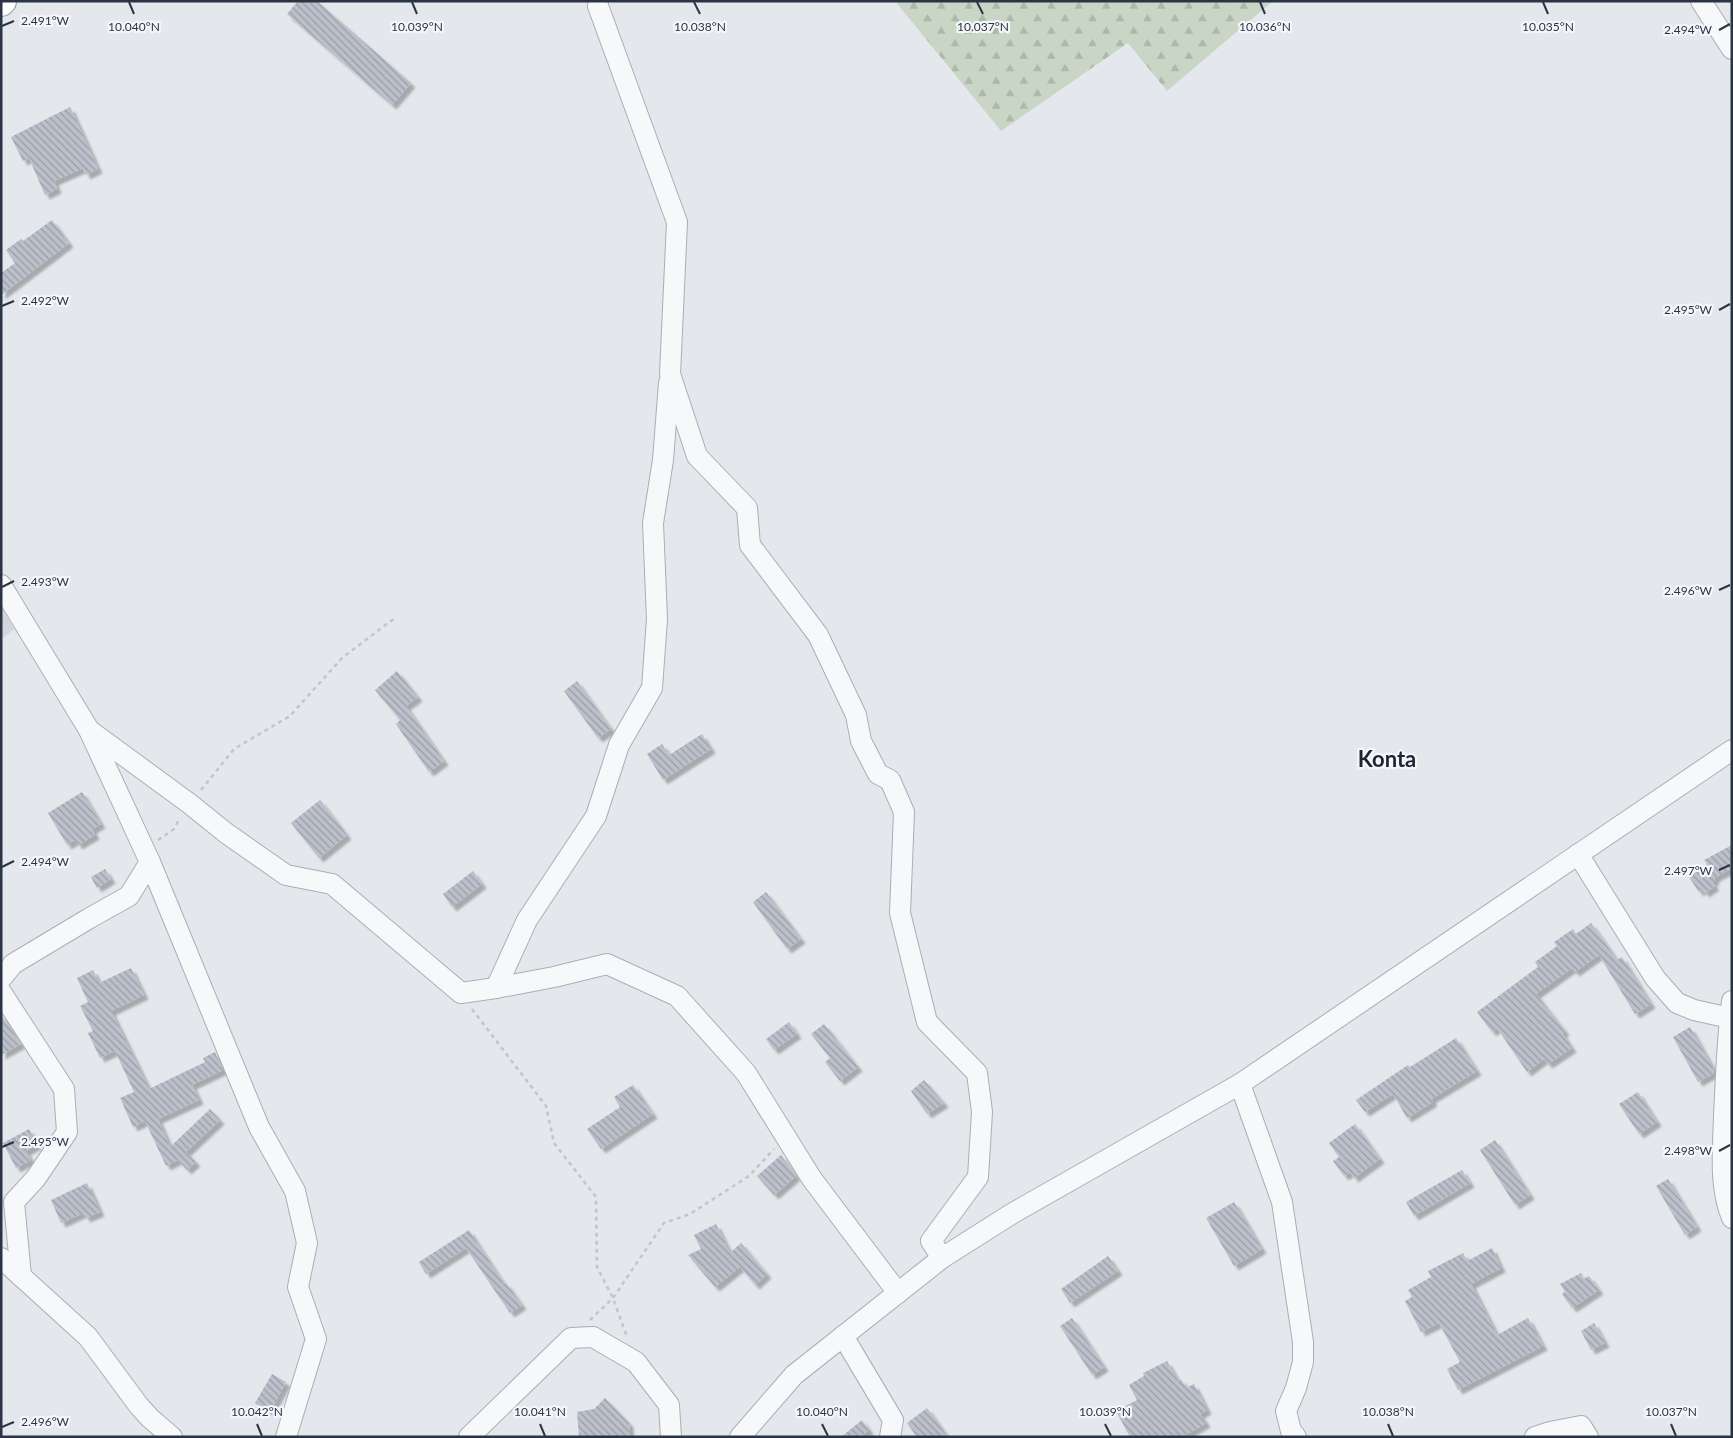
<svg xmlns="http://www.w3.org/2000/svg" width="1733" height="1438" viewBox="0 0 1733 1438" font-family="Lato,sans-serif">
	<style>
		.built { fill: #d2d6de }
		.forest { fill: url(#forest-firs) }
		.building { fill: url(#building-back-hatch); filter: url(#shadow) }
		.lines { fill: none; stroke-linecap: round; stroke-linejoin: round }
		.minor-casing { stroke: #a9aeb7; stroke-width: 22 }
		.highway-casing { stroke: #8b94a3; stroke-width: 30 }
		.path { stroke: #c2c5cb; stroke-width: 2.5; stroke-dasharray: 4 4; stroke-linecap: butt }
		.minor { stroke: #f7f8fa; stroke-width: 20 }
		.highway { stroke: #fff; stroke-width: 28 }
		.ticks { fill: none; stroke: #2b3445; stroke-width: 2 }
		.labels { text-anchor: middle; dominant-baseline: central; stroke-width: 4.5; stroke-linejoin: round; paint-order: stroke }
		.district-label { font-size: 22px; font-weight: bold; fill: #1d2536; stroke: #f4f6f9 }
		.ticks-label { font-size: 12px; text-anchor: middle; fill: #2b3445; stroke: #f4f6f9; stroke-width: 4.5; stroke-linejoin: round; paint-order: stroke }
	</style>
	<defs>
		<pattern id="forest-firs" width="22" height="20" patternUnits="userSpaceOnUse" patternTransform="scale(1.25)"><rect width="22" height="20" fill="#c9d6c5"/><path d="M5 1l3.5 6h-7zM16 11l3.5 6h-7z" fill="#adb8ab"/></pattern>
		<pattern id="building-back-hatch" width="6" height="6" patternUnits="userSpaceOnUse" patternTransform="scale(1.25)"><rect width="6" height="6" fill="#bbc0ca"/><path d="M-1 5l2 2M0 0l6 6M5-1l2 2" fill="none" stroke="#989da6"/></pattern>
		<filter id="shadow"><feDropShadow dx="4.5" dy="4.5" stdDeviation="1" flood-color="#0004"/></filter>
	</defs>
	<rect width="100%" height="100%" fill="#e4e7ec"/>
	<polygon class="built" points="1,607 14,629 1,640"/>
	<polygon class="forest" points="895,1 1273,1 1167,91 1128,43 1001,131"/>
	<g class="building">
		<polygon points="298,1 317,1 411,83 392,105 287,14"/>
		<polygon points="70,107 98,169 86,175 83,168 54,181 57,189 45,195 29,158 23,161 11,137"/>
		<polygon points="52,220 69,243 1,295 1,273 15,263 6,250 21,239 23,241"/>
		<polygon points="397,671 418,697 406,706 444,761 429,772 396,724 400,720 375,690"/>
		<polygon points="577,681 611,729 598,738 564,691"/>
		<polygon points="702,734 711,749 663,780 647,754 662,744 669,755"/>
		<polygon points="82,792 101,824 92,829 95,835 78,845 75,840 67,845 48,813"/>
		<polygon points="320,800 347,835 319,858 291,823"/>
		<polygon points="1732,845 1732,868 1714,878 1715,880 1712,882 1715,886 1705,893 1702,889 1699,892 1689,877 1707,864 1704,860"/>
		<polygon points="105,869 111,879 97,888 91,877"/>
		<polygon points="473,871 482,884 452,907 443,894"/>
		<polygon points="766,892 801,939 787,949 753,902"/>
		<polygon points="1591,923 1617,960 1622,957 1651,1004 1635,1014 1599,955 1575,972 1572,968 1536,994 1565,1031 1562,1033 1572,1048 1548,1064 1544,1059 1527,1072 1497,1028 1492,1032 1477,1012 1538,967 1535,962 1557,946 1554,942 1573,929 1576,934"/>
		<polygon points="131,968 144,995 111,1011 149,1089 205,1062 203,1058 215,1052 223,1070 192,1085 199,1100 158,1119 170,1147 210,1109 220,1120 186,1152 196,1162 187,1170 178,1160 166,1166 145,1121 133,1127 120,1098 134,1092 115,1051 100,1058 88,1033 93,1031 80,1006 88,1002 77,978 93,970 99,983"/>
		<polygon points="1,1014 21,1044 1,1055"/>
		<polygon points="789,1022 797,1034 774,1050 766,1039"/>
		<polygon points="824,1024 858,1067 840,1081 825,1062 830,1058 811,1034"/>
		<polygon points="1690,1027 1714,1070 1714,1073 1698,1082 1673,1037"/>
		<polygon points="1456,1038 1477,1071 1431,1099 1433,1102 1407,1118 1393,1094 1365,1112 1356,1100 1408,1065 1410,1067"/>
		<polygon points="924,1080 944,1103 927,1114 911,1091"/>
		<polygon points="633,1085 653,1114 601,1149 587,1129 620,1107 614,1097"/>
		<polygon points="1638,1092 1657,1122 1639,1134 1619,1104"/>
		<polygon points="1355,1124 1380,1159 1354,1178 1350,1172 1344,1176 1333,1161 1339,1157 1329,1143"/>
		<polygon points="29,1129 37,1145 26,1151 31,1160 16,1168 3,1143"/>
		<polygon points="1495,1140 1530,1195 1515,1205 1480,1150"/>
		<polygon points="781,1155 796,1176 774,1195 757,1176"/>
		<polygon points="1462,1170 1470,1183 1414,1216 1406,1202"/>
		<polygon points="1668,1179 1697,1227 1685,1235 1656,1186"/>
		<polygon points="87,1183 100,1212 86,1218 83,1213 61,1223 51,1200"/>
		<polygon points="1234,1202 1262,1249 1234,1266 1206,1218"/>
		<polygon points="716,1224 730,1253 741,1243 767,1274 755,1285 740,1267 715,1287 688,1255 701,1249 694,1235"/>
		<polygon points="469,1230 504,1284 506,1283 522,1305 510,1313 466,1248 426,1274 419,1262"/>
		<polygon points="1492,1248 1501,1268 1471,1284 1497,1335 1528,1318 1543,1346 1458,1390 1447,1369 1460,1362 1439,1323 1421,1332 1405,1301 1412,1297 1408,1290 1431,1277 1428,1271 1463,1253 1467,1261"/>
		<polygon points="1108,1256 1118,1271 1070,1303 1061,1289"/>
		<polygon points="1581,1273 1584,1279 1589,1276 1599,1290 1572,1308 1562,1294 1565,1292 1560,1284"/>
		<polygon points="1072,1318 1104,1367 1092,1375 1060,1326"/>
		<polygon points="1594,1323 1605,1343 1591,1350 1581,1331"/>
		<polygon points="1167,1361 1178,1381 1181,1379 1186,1388 1194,1384 1207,1410 1200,1414 1206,1423 1182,1437 1130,1437 1116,1411 1137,1400 1129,1385 1144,1376 1143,1373"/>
		<polygon points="272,1374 286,1382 270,1412 255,1403"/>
		<polygon points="605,1398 629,1423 630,1437 579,1437 577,1412 594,1409"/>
		<polygon points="927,1408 948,1437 917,1437 907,1423"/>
		<polygon points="862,1420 869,1430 861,1437 841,1437"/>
	</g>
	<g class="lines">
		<defs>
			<g id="minor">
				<polyline points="1701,1 1732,49"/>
				<polyline points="598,6 677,222 670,374 697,456 747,508 750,545 818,635 856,715 861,741 878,774 890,780 904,812 900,913 927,1022 977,1073 982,1112 978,1177 931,1241 942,1258"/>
				<polyline points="1,585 89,730 150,862 259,1127 295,1191 307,1243 298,1287 316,1339 286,1437"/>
				<polyline points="89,730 190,804 226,833 286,875 332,884 461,993 496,988 554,977 607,964 677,996 746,1073 812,1179 898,1293"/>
				<polyline points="1578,854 1655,978 1677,1003 1694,1010 1730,1018"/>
				<polyline points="1,979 13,964 88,919 129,896 150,862"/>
				<polyline points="496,988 527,920 596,816 619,745 652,688 657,619 653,523 663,460 669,383"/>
				<polyline points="1,992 64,1089 67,1132 36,1178 14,1202 21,1276"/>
				<path d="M1732,1001C1727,1039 1726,1077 1724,1116C1723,1149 1719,1187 1732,1218"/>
				<polyline points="1240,1084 1282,1202 1303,1342 1303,1362 1296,1388 1286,1411 1291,1431 1296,1437"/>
				<polyline points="1,1258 88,1337 139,1406 150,1418 172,1437"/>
				<polyline points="843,1336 893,1420 890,1437"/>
				<polyline points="469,1437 571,1338 593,1337 636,1362 669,1405 671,1437"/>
				<polyline points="740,1437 794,1375 942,1258 1013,1213 1240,1084 1732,750"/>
				<polyline points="1535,1437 1550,1432 1581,1426 1588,1437"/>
			</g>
			<polyline id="highway" points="1,2 2,1"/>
		</defs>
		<use href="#minor" class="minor-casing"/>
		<use href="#highway" class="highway-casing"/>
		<g class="path">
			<polyline points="201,790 234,749 290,716 342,658 396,617"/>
			<polyline points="158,840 174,829 180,818"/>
			<polyline points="472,1009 546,1106 554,1143 596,1197 597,1267 613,1298 627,1337"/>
			<polyline points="590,1320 613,1298 664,1223 690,1214 749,1176 774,1149"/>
		</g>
		<use href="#minor" class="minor"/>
		<use href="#highway" class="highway"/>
	</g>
	<path class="ticks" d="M129,2L134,14M412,2L417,14M694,2L700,14M977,2L983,14M1260,2L1265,14M1543,2L1548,14M2,26L14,21M1719,30L1730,24M2,306L14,301M1719,310L1730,304M2,587L14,581M1719,590L1730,585M2,867L14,861M1719,870L1730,865M2,1147L14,1142M1719,1151L1730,1145M257,1424L262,1436M540,1424L545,1436M822,1424L828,1436M1105,1424L1111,1436M1388,1424L1393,1436M1671,1424L1676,1436M2,1427L14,1422"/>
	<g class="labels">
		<g class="district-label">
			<text x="1387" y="758">Konta</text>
		</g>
	</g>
	<g class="ticks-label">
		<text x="45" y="25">2.491°W</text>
		<text x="134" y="31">10.040°N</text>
		<text x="417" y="31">10.039°N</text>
		<text x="700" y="31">10.038°N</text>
		<text x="983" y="31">10.037°N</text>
		<text x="1265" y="31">10.036°N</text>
		<text x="1548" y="31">10.035°N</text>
		<text x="1688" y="34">2.494°W</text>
		<text x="45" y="305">2.492°W</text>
		<text x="1688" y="314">2.495°W</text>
		<text x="45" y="586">2.493°W</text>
		<text x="1688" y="595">2.496°W</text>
		<text x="45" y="866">2.494°W</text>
		<text x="1688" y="875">2.497°W</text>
		<text x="45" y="1146">2.495°W</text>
		<text x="1688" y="1155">2.498°W</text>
		<text x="257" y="1416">10.042°N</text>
		<text x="540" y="1416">10.041°N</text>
		<text x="822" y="1416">10.040°N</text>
		<text x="1105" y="1416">10.039°N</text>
		<text x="1388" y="1416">10.038°N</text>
		<text x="1671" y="1416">10.037°N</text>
		<text x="45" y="1426">2.496°W</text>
	</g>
	<rect width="1733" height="1438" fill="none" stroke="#2b3445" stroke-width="5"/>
</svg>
